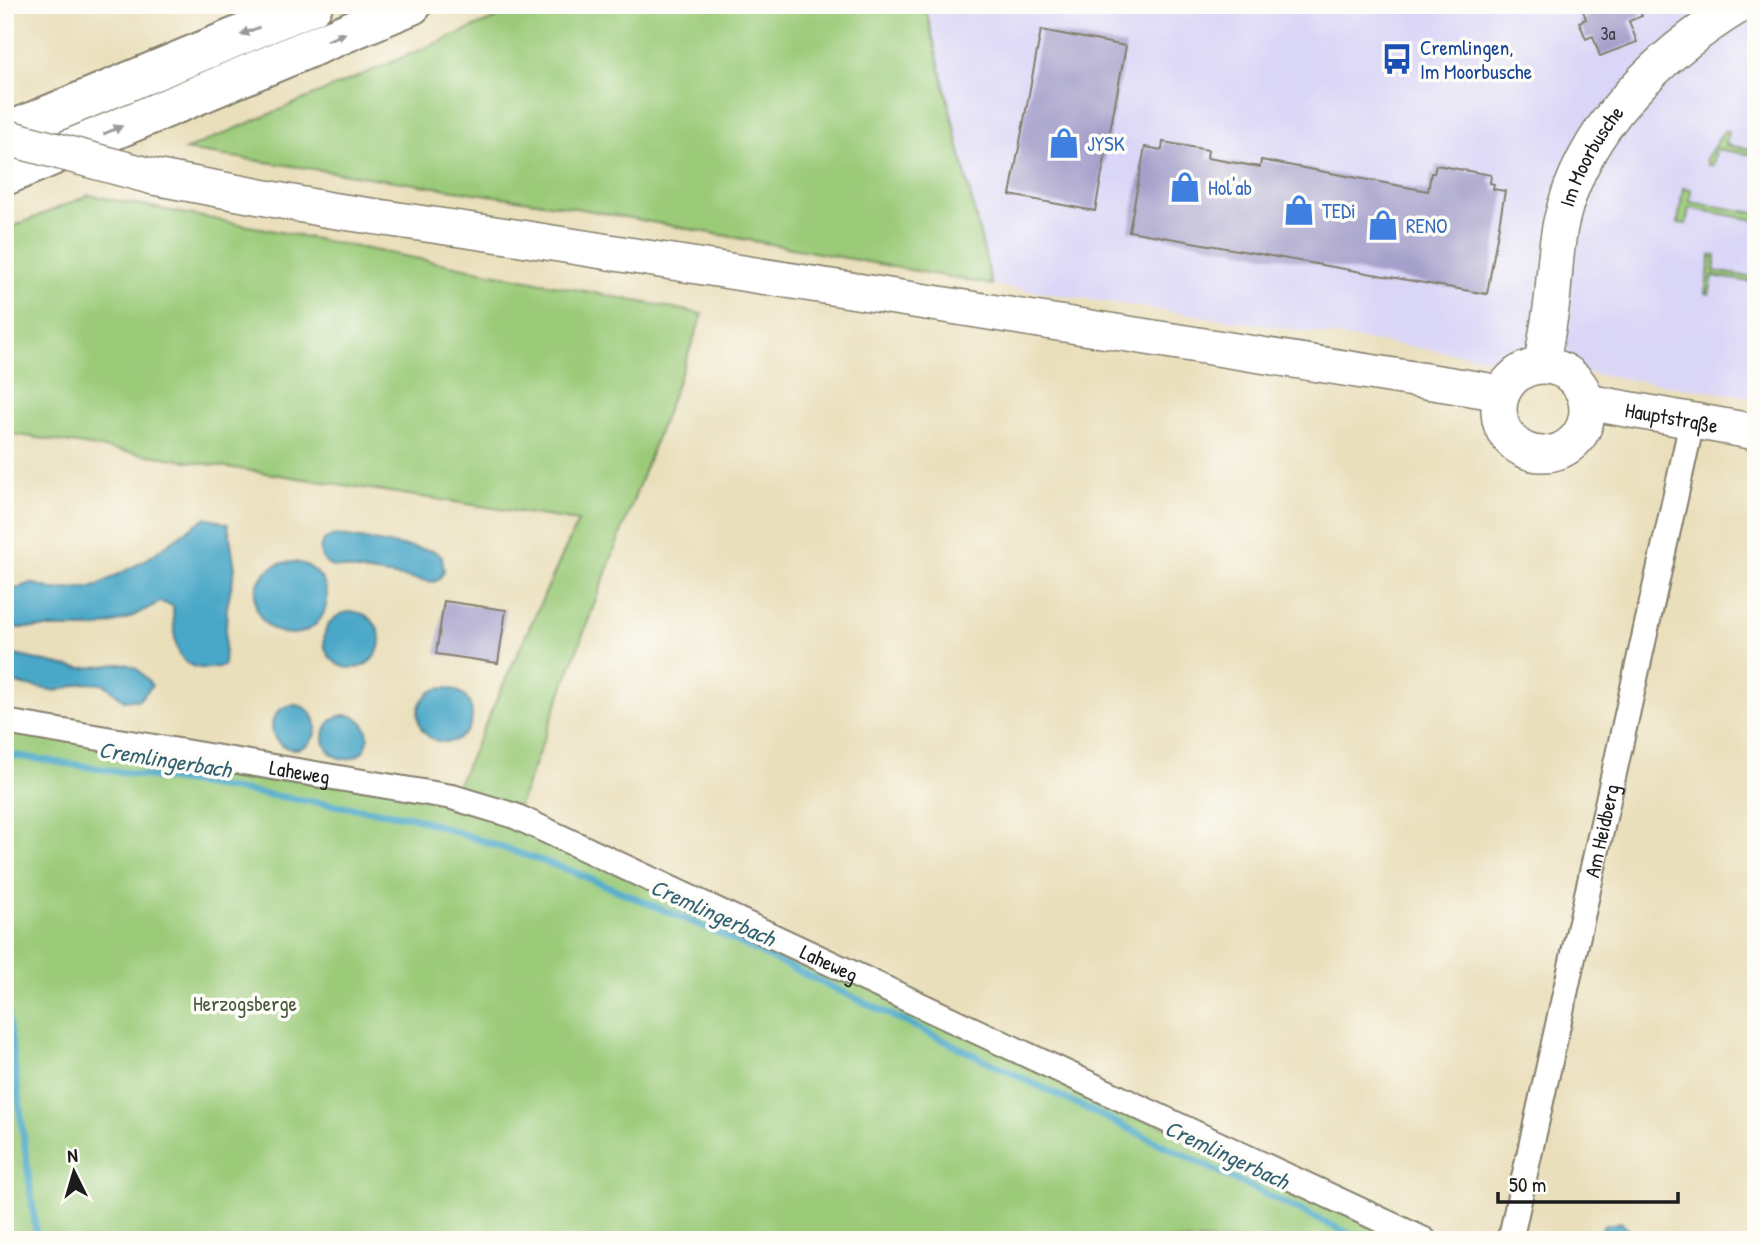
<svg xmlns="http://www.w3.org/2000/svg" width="1761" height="1245" viewBox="0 0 1761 1245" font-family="'Patrick Hand',sans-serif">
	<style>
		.built { fill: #dad6f7 }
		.green { fill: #9bcb79; stroke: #5c744a; stroke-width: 2 }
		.water { fill: #49a7c7; stroke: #326272; stroke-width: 2 }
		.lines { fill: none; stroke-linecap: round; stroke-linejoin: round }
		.stream { stroke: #49a7c7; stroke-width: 7 }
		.building { fill: #a5a0cb }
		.street-casing { stroke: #837e6c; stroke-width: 28 }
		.secondary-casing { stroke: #837e6c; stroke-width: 38 }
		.highway-casing { stroke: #837e6c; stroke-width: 42 }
		.street { stroke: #fff; stroke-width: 24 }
		.secondary { stroke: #fff; stroke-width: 35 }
		.highway { stroke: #fff; stroke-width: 38 }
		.secondary-bridge-casing { stroke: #837e6c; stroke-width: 38; stroke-linecap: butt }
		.secondary-bridge { stroke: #fff; stroke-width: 35 }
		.oneway { fill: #999 }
		.labels { text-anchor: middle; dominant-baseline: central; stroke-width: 7; stroke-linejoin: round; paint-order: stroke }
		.number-label { font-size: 18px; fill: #3e3d48 }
		.transit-label { font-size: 21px; fill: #164399; stroke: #fdfcf7; text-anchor: start }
		.shop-label { font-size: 21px; fill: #366cbe; stroke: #fdfcf7; text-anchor: start }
		.street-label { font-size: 21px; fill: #1c1c1c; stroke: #fdfcf7 }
		.park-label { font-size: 21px; fill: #48593d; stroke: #fdfcf7 }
		.water-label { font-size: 23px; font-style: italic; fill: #326272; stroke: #fdfcf7 }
	</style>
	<rect width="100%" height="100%" fill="#fdfcf7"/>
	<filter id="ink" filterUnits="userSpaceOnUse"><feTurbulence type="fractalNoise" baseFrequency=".0143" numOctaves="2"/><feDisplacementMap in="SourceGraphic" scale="14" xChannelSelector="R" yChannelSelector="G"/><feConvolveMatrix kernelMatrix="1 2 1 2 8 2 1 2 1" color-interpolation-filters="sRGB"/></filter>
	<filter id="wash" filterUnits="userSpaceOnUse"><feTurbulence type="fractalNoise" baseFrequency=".00686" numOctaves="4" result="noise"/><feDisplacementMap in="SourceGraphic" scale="28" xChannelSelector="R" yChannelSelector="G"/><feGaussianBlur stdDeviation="1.57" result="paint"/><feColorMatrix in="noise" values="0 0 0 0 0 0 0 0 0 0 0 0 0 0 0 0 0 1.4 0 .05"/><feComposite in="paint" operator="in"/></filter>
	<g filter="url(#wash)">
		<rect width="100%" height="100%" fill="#eadfbb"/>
		<polygon class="built" points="925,5 1756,5 1756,398 992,285"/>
		<g class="green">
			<polygon points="526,5 925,5 992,285 570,207 185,150"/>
			<polygon points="1724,131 1728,131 1726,145 1756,150 1756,155 1716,149 1713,165 1708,165 1706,159"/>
			<polygon points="1683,188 1691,189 1690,202 1756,213 1756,220 1689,208 1686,224 1678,223"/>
			<polygon points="89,195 703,314 515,816 1400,1240 5,1240 5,722 452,797 578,521 5,433 5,230"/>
			<polygon points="1711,255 1716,256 1714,271 1756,278 1756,283 1713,276 1709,294 1705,293"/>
		</g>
		<g class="water">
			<path d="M206,517L228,524L235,568L227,607L224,666C217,667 208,669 201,668C171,666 174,627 173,606L160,602L127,619L96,628H11L5,632V592L31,583L55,590L94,587L144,561Z"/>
			<path d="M335,535L434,551L442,557L444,572L438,580L434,582L330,566C315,556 318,539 335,535Z"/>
			<circle cx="291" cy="598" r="36"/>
			<circle cx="352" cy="640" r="28"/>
			<path d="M5,653C29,657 56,666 80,668C115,669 128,650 152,686L139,700H124L104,684L83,683L57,691L5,682Z"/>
			<circle cx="445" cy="715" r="27"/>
			<circle cx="294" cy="727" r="22"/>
			<circle cx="346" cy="737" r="22"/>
			<polygon points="1621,1222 1636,1240 1601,1240 1603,1226"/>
		</g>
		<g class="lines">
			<g class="stream">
				<polyline points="5,754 412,817 569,870 723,935 1362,1240"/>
				<polyline points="5,994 37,1240"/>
			</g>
		</g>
		<g id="blocks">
			<g class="building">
				<polygon points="1581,5 1637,5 1642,16 1629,21 1637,42 1600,56 1593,36 1586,39 1579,22 1586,19"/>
				<polygon points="1041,30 1126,46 1095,211 1010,195"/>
				<polygon points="1163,142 1208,150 1207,158 1260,167 1261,160 1428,191 1431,173 1434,173 1436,165 1491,175 1490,183 1494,184 1493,189 1505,191 1487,294 1129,231 1145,147 1162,150"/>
				<polygon points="444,601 506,610 498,663 436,654"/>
			</g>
		</g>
	</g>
	<g filter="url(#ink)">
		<use href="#blocks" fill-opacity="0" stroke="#837e6c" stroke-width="2"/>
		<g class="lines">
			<defs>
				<g id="street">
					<path id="s1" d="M5,722L452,797L515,816L1424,1240"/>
					<path id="s2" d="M1508,1240L1512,1232L1692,422"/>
				</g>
				<g id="secondary">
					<polyline points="154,177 330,210 508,236 1502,393"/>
					<path id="s3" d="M1542,365C1545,341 1551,316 1553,291C1555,268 1556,245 1561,222C1583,127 1659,54 1740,5"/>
					<circle cx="1543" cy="410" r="44"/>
					<path id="s4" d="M1587,402L1756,432"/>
				</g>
				<g id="highway">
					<polyline points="5,133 313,5"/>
					<polyline points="5,176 412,5"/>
				</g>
			</defs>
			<use href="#street" class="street-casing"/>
			<use href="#secondary" class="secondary-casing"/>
			<use href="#highway" class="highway-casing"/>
			<use href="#street" class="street"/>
			<use href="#secondary" class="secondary"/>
			<use href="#highway" class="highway"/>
			<defs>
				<polyline id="secondary-bridge" points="5,137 154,177"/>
			</defs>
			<use href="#secondary-bridge" class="secondary-bridge-casing"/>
			<use href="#secondary-bridge" class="secondary-bridge"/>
		</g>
		<defs><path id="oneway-solid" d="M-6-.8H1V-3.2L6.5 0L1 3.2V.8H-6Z" transform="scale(1.75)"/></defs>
		<g class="oneway">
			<use href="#oneway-solid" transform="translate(250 31) rotate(158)"/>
			<use href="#oneway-solid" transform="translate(336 37) rotate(-22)"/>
			<use href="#oneway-solid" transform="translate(113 130) rotate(-23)"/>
		</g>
	</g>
	<defs>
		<symbol id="bus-bare" viewBox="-9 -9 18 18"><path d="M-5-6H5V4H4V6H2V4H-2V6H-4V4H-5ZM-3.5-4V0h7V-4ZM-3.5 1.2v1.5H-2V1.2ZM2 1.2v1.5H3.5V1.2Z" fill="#1a4fb4" stroke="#fdfcf7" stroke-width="2.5" paint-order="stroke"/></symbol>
		<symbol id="shop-bare" viewBox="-9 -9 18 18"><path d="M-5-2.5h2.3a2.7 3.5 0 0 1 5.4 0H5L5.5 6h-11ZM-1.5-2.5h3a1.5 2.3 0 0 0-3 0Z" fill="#3f7fe0" stroke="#fdfcf7" stroke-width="2.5" paint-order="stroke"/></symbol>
	</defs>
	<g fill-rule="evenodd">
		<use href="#bus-bare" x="1375" y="37" width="44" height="44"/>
		<use href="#shop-bare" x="1042" y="121" width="44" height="44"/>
		<use href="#shop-bare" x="1163" y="165" width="44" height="44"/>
		<use href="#shop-bare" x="1277" y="188" width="44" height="44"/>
		<use href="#shop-bare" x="1361" y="203" width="44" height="44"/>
	</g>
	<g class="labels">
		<g class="number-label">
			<text x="1608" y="33">3a</text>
		</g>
		<g class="transit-label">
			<text x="1420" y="47">Cremlingen,<tspan x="1420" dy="24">Im Moorbusche</tspan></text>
		</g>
		<g class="shop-label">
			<text x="1087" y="143">JYSK</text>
			<text x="1208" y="187">Hol'ab</text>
			<text x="1322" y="210">TEDi</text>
			<text x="1406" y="225">RENO</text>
		</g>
		<g class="street-label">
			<text stroke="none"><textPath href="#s3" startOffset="217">Im Moorbusche</textPath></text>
			<text stroke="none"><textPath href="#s4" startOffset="86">Hauptstraße</textPath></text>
			<text stroke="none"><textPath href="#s1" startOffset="299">Laheweg</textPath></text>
			<text stroke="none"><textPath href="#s2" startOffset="420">Am Heidberg</textPath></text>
			<text stroke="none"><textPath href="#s1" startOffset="866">Laheweg</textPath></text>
		</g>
		<g class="park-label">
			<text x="245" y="1003">Herzogsberge</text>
		</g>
		<g class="water-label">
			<text transform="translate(165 759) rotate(9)">Cremlingerbach</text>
			<text transform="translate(713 912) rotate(24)">Cremlingerbach</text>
			<text transform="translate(1227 1154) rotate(25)">Cremlingerbach</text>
		</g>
	</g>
	<rect width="1761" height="1245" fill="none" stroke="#fdfcf7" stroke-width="28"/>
	<g transform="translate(74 1172) rotate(355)" stroke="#fdfcf7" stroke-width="5" paint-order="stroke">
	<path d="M0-5L12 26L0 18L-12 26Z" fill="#1c1c1c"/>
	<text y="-10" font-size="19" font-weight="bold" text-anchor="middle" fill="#1c1c1c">N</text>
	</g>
	<path d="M1498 1192v10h180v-10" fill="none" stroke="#1c1c1c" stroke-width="3.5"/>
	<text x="1509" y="1192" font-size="21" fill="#1c1c1c" stroke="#fdfcf7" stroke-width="5" paint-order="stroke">50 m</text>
</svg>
